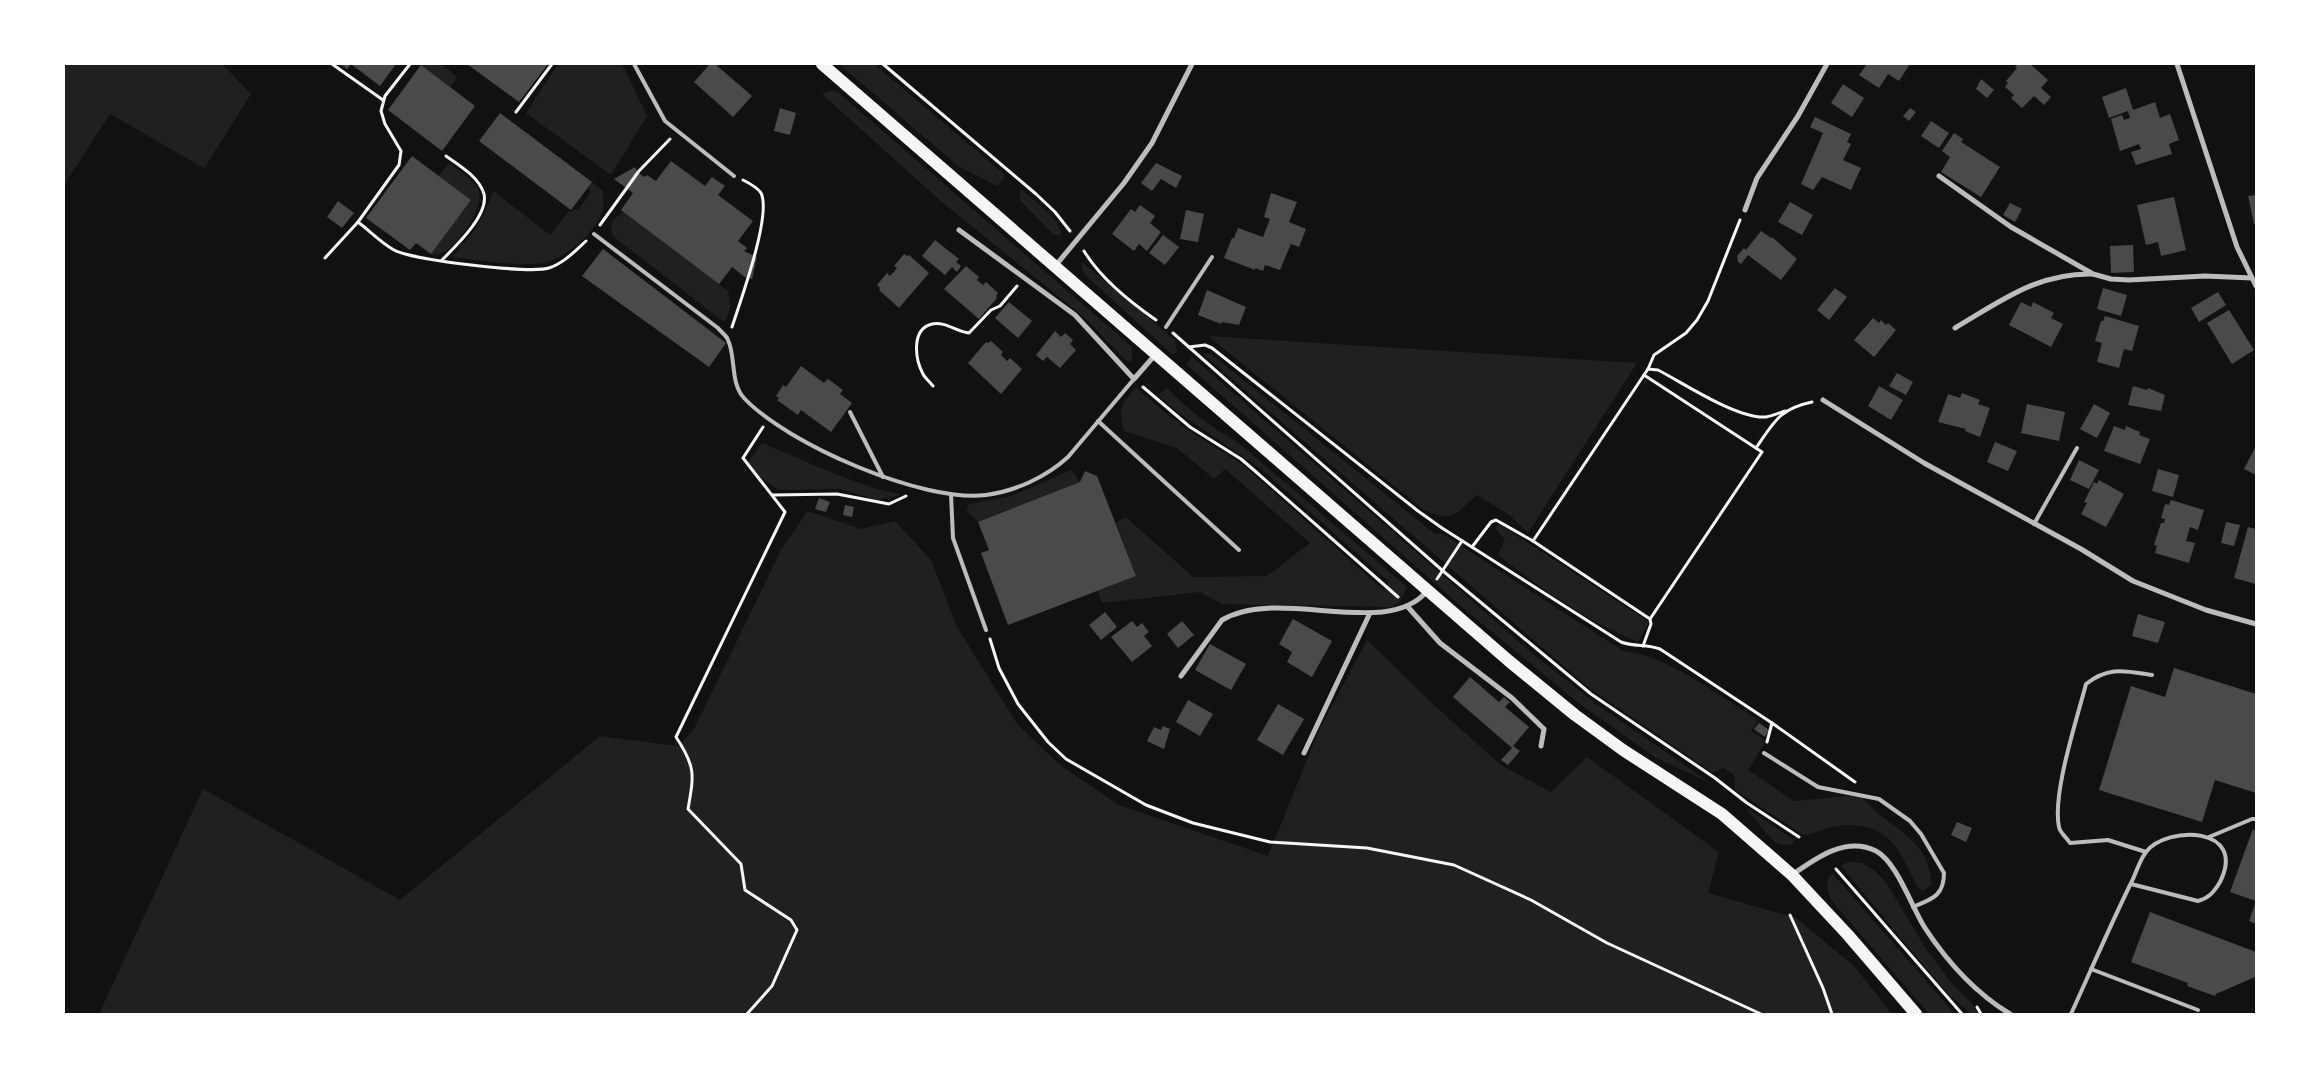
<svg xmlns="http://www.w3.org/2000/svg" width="2320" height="1078" viewBox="0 0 2320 1078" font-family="'Libre Baskerville',serif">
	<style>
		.green { fill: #202020 }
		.building { fill: #4a4a4a }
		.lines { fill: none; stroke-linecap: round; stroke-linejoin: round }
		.path { stroke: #f5f5f5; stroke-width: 3 }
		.service { stroke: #bcbcbc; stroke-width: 4 }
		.minor { stroke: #bcbcbc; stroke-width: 5 }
		.primary { stroke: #f5f5f5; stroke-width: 12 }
	</style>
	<rect width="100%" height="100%" fill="#111"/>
	<g class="green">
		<polygon points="64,64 222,64 251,94 204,168 110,114 64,185"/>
		<polygon points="423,64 441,64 457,77 450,87 421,65"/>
		<polygon points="558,64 622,64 647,116 611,175 526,113"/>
		<polygon points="839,64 874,64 1005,175 998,186 958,166"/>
		<polygon points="832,90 839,93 1132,347 1132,359 1130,362 1124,359 1084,317 943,203 822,94"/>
		<path d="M449,163C459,171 476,180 479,193C483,208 460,241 448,250C444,253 438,254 433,255L431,254L471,200L439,176Z"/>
		<path d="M592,182L603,191C603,197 604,205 603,210C597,231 568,256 548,262C527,268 475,260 452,257C471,238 485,216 493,191L550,235L569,211L572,212L575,209L578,210L591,192L588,188Z"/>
		<path d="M1022,190C1033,200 1062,221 1061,235H1054L1020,200V192Z"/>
		<path d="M624,212L728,291C731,303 731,313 724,322L614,237C608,223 612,220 624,212Z"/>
		<polygon points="1082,262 1175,340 1177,353 1172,354 1086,276 1082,270"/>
		<path d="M1208,336L1637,363L1528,533L1508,514L1477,495C1454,514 1455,523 1424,510Z"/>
		<path d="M1210,353L1435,534H1443L1623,651C1668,655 1719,696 1758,720L1751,731L1766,741L1748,770L1794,801L1860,795C1867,802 1873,810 1880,815C1905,834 1931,849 1931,884L1924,891L1919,889C1910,874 1903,855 1892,842C1870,818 1835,823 1809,835H1803L1734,789L1735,779L1733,774L1723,768L1713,773L1588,687L1203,354Z"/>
		<polygon points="1192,357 1533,654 1599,706 1709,782 1656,758 1580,704 1470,614 1188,366 1187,363"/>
		<path d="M1136,388L1182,426L1243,465L1382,589L1387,588L1388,581L1261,469L1176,411L1158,395L1167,388C1189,411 1211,427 1239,443L1407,587L1400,602L1392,607L1222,604L1200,592L1102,603L1098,591L1136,576L1116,522L1126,517L1193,577L1267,576L1310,543L1225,469L1214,479L1177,448L1124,431C1118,412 1121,402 1136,388Z"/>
		<path d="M762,443C808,462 853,484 901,495L877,500L840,489L778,490L745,466Z"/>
		<polygon points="1071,470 1080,482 978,522 966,510 969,504 1012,496"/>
		<polygon points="808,511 861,529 895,521 931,560 957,627 1018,725 1060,765 1119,805 1268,856 1319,730 1367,640 1436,707 1501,765 1551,792 1587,757 1719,852 1708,893 1796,918 1854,966 1892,1014 99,1014 203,789 400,900 600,736 678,746 694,729 782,548"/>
		<path d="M1499,524L1649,622L1638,642C1588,621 1541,589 1498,555L1505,540L1495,528Z"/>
		<polygon points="1745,807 1794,840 1793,844 1782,845 1773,841"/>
		<polygon points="1848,862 1862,863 1874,870 1886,882 1926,949 1953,985 1971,1002 1978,1014 1971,1014 1947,993 1841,866"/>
		<path d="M1832,873L1955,1014H1929L1831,900C1827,889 1825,883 1832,873Z"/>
	</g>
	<g class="building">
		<polygon points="340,64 396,64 380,86 351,64 347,69"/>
		<polygon points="467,64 548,64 519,102"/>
		<polygon points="710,64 715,64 752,96 733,117 694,82"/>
		<polygon points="1867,64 1910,64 1899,81 1888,74 1879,88 1859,75"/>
		<polygon points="2018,64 2030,64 2048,80 2041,88 2051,97 2044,105 2034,96 2022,108 2011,98 2014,95 2005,87 2008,83 2006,81 2017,68 2015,67"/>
		<polygon points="421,65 475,106 442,151 388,110"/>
		<polygon points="1981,79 1994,90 1987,98 1976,89"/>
		<polygon points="1843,84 1864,98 1852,117 1831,103"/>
		<polygon points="2126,88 2133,110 2155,102 2160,118 2170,114 2179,140 2169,144 2172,154 2136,165 2131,152 2141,149 2139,144 2120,151 2111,119 2122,115 2124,120 2130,118 2128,111 2109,118 2102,97"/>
		<polygon points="780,108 796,113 790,135 774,131"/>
		<polygon points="1910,108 1916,112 1909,121 1903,116"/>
		<polygon points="500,113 592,182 571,210 479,141"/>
		<polygon points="1815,117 1851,134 1847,142 1851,144 1843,160 1861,168 1851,190 1822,177 1813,190 1801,184 1823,133 1810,127"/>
		<polygon points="1931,121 1949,133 1939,148 1921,136"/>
		<polygon points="1954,133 1963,139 1961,142 2000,167 1981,197 1941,172 1950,157 1942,151"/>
		<polygon points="412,156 471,200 431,254 416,243 410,250 366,218"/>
		<polygon points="671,161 705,186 712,177 725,186 718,195 753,221 738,241 747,248 744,251 757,257 752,279 745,277 732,267 719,284 621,210 633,193 614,179 635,167 638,173 645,177 647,175 656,181"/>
		<polygon points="1156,163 1182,176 1176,188 1161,179 1152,191 1141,183"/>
		<polygon points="1271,193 1297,202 1289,222 1306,229 1299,247 1291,244 1280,270 1265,265 1263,271 1255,268 1255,270 1224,258 1232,238 1234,238 1238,228 1263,237 1270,219 1264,217"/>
		<polygon points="2256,195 2256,223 2254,224 2248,196"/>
		<polygon points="2174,197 2186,250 2161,256 2158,242 2146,245 2137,205"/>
		<polygon points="338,201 354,213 342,228 327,217"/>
		<polygon points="1790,202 1813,215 1802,235 1778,222"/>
		<polygon points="2010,203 2022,209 2015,222 2003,215"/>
		<polygon points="1140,205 1155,216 1150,223 1161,232 1147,251 1139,244 1134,251 1112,234 1131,209 1135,212"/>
		<polygon points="1186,210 1204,214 1198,242 1180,239"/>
		<polygon points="1761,231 1771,238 1772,237 1797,259 1781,280 1748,255 1741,264 1738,262 1737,256 1744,248 1746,250"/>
		<polygon points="1163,235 1179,247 1165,265 1149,253"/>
		<polygon points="935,240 959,259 956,262 961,266 957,272 952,267 945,275 922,256"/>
		<polygon points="2133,245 2134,272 2111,273 2110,246"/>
		<polygon points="603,249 726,343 709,367 582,276"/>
		<polygon points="904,254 907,256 909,255 929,273 899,308 879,290 880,288 877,285 887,273 890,276 894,272 897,268 894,266"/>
		<polygon points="966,266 979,277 977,280 983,285 986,282 998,293 996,296 997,298 979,319 944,289"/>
		<polygon points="1835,288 1847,297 1829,320 1817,310"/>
		<polygon points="2103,288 2127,295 2121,316 2097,309"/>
		<polygon points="1207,290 1246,307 1239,325 1222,322 1221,324 1198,315"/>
		<polygon points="2218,292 2226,305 2199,322 2191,308"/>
		<polygon points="1009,302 1032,321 1018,338 995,318"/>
		<polygon points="2021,302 2031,307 2033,302 2054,313 2051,318 2063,324 2051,347 2009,325"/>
		<polygon points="2229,310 2254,350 2232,364 2207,323"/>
		<polygon points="2105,316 2139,326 2132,351 2124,349 2119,368 2097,362 2102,343 2095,341 2101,321 2103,321"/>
		<polygon points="1873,318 1879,323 1881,320 1886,325 1888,323 1896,330 1874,357 1854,340"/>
		<polygon points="1055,331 1061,337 1065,333 1073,340 1070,344 1076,350 1060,368 1047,357 1043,361 1036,355"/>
		<polygon points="991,341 1003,352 1001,355 1007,361 1010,358 1022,369 1001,394 968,363 986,342 988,343"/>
		<polygon points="801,366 824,383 828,379 843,390 840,394 852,403 831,432 801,410 798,415 777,400 779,398 776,396 783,385 786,387"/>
		<polygon points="1897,373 1913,382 1906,395 1889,386"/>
		<polygon points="1879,386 1903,400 1891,420 1868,406"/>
		<polygon points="2133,386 2147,390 2148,388 2165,395 2161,411 2128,405"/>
		<polygon points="1962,393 1980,400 1978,404 1990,408 1980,437 1965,431 1966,429 1938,422 1948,394 1960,398"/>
		<polygon points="2027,404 2065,412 2059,441 2021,433"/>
		<polygon points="2094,404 2110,413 2097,438 2080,429"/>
		<polygon points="2114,426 2125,430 2126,426 2140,432 2139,435 2150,439 2140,464 2104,451"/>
		<polygon points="1995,442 2017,451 2008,471 1987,462"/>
		<polygon points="2256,446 2256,475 2244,469"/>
		<polygon points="2079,460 2099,470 2089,489 2070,480"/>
		<polygon points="2158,469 2179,475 2173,497 2152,491"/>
		<polygon points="1085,471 1097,476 1136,576 1008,625 981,553 989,550 978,522 1080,482"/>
		<polygon points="2099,480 2124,494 2106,527 2081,514 2087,503 2084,502 2094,482 2097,484"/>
		<polygon points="819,498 830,502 826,512 815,509"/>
		<polygon points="2171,500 2204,510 2198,530 2190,527 2186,541 2195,543 2189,563 2155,553 2157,546 2154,545 2161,523 2164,523 2165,519 2161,518 2165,504 2169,505"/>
		<polygon points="845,505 854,507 852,517 843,515"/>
		<polygon points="2226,522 2240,525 2234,546 2221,543"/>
		<polygon points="2248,527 2256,529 2256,584 2234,578"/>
		<polygon points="1105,612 1117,627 1101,640 1089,625"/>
		<polygon points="2138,614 2165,622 2158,643 2132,636"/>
		<polygon points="1293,619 1332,641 1312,677 1287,662 1292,652 1279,644"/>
		<polygon points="1132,621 1137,627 1142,623 1149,632 1144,636 1152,646 1132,662 1111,637"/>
		<polygon points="1182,621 1194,635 1178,648 1167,634"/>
		<polygon points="1210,644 1246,664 1231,690 1195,670"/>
		<polygon points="2174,668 2256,694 2256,793 2215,780 2202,822 2099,790 2131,686 2165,697"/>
		<polygon points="1470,677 1499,702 1504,697 1510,702 1505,707 1529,727 1513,746 1520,751 1508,765 1501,760 1512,748 1453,697"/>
		<polygon points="1188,700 1213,714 1200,736 1176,722"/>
		<polygon points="1278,704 1304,719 1283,755 1257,740"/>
		<polygon points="1759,723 1769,730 1765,737 1754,729"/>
		<polygon points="1163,726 1170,729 1164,749 1147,741 1154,727 1161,730"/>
		<polygon points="1957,822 1972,828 1966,842 1951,835"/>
		<polygon points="2253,829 2256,831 2256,924 2249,921 2256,901 2230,892"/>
		<polygon points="2150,912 2256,952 2255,977 2216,994 2215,996 2187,986 2188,983 2131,962"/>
	</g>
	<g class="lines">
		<g class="path">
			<polyline points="332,64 383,100"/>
			<polyline points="883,64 1036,194 1055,212 1070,231"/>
			<polyline points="516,112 552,64"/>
			<path d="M358,222C370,231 381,243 394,250C412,260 530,274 549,268C564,263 575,251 586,241"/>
			<polyline points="600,225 639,171 670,139"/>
			<path d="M1084,251C1101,279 1130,302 1156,320"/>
			<polyline points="325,258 358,222 399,165 401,151 385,124 381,111 385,96 410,64"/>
			<path d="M442,260C455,247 489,215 484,194C479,177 459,165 446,156"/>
			<path d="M732,327C740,302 772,215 761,193C757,187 749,183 743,180"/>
			<polyline points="1173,333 1443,571 1591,694 1715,778 1747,803 1799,837"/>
			<path d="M1189,347L1205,345L1212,348L1418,511L1442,528L1621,642C1634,647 1647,644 1660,649L1772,723L1855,782"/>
			<path d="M1648,369L1658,370C1685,384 1737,419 1766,417C1772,416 1779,413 1785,411"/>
			<path d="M933,386C930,382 925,378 923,374C915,359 911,329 932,324C945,321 957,332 969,333L991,310L1000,306L1017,286"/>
			<polyline points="1143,387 1190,427 1241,459 1255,471 1398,597"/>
			<path d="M1756,448C1774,422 1779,409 1812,402"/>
			<polyline points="773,495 837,494 889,504 906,496"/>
			<polyline points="1533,541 1648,369 1654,355 1686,333 1697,320 1708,301 1740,220"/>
			<polyline points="1472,547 1491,522 1496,520 1533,541 1650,619"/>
			<polyline points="1437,579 1462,541"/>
			<polyline points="990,639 999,668 1018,704 1048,742 1066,759 1146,805 1193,823 1270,842 1367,848 1454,865 1531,900 1607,943 1761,1014"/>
			<polyline points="1643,646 1651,624 1650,619 1762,452 1644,375"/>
			<polyline points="1767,742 1772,723"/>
			<polyline points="1836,869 1962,1014"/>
			<polyline points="1790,915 1823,988 1832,1014"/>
			<polyline points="1977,1007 1981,1014"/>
			<path d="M747,1014L772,986L797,930L791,920L745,890L741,864L688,809C694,775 696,767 676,737L785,512L743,458L763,427"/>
		</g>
		<g class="service">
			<polyline points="634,64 665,121 734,176"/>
			<path d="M594,234L718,328C721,332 727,336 728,340C736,357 730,383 744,398C787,444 923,503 986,495C1016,491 1046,477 1068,457L1134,379"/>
			<polyline points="1166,327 1212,257"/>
			<polyline points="850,412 883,477"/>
			<polyline points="1098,421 1239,550"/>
			<polyline points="951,494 953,538 986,630"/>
			<polyline points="2034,524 2077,448"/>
			<path d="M1764,753L1818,787L1879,799L1910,821L1921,834L1944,873C1944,896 1932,899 1913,907"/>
			<polyline points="2209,837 2252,819 2256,819"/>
			<path d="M2146,852L2108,840L2070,843C2067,838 2060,833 2059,827C2052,794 2077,719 2086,684C2109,666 2125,671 2152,675"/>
			<polyline points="2091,969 2198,1010"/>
			<path d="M2071,1014C2091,970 2110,926 2131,883C2136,874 2139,861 2146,852C2167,825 2248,826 2220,882C2214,892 2209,898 2198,901L2131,884"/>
		</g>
		<g class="minor">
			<polyline points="2177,64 2237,247 2256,286"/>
			<polyline points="1939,176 2011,227 2093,274 2111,279 2129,280 2205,276 2252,278"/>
			<polyline points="1745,210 1757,178 1798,116 1827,64"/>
			<polyline points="959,230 1075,315 1134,379 1155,355"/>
			<polyline points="1056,265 1124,183 1152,143 1192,64"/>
			<path d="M1955,328C2001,301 2037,273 2092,274"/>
			<polyline points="1823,400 1924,463 2081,549 2133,581 2206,610 2256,624"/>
			<polyline points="1407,606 1440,643 1512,698 1544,729 1541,746"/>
			<path d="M1181,676L1222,620C1278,586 1387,640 1427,591"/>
			<polyline points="1304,753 1370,613"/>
			<path d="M1792,875C1816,858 1846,836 1876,851C1897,862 1912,908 1925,928C1948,963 1974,992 2010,1014"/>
		</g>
		<polyline class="primary" points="822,64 1509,661 1575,715 1623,750 1722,814 1792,875 1848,935 1916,1014"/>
	</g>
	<rect width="2320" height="1078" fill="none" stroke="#ffffff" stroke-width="130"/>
</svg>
